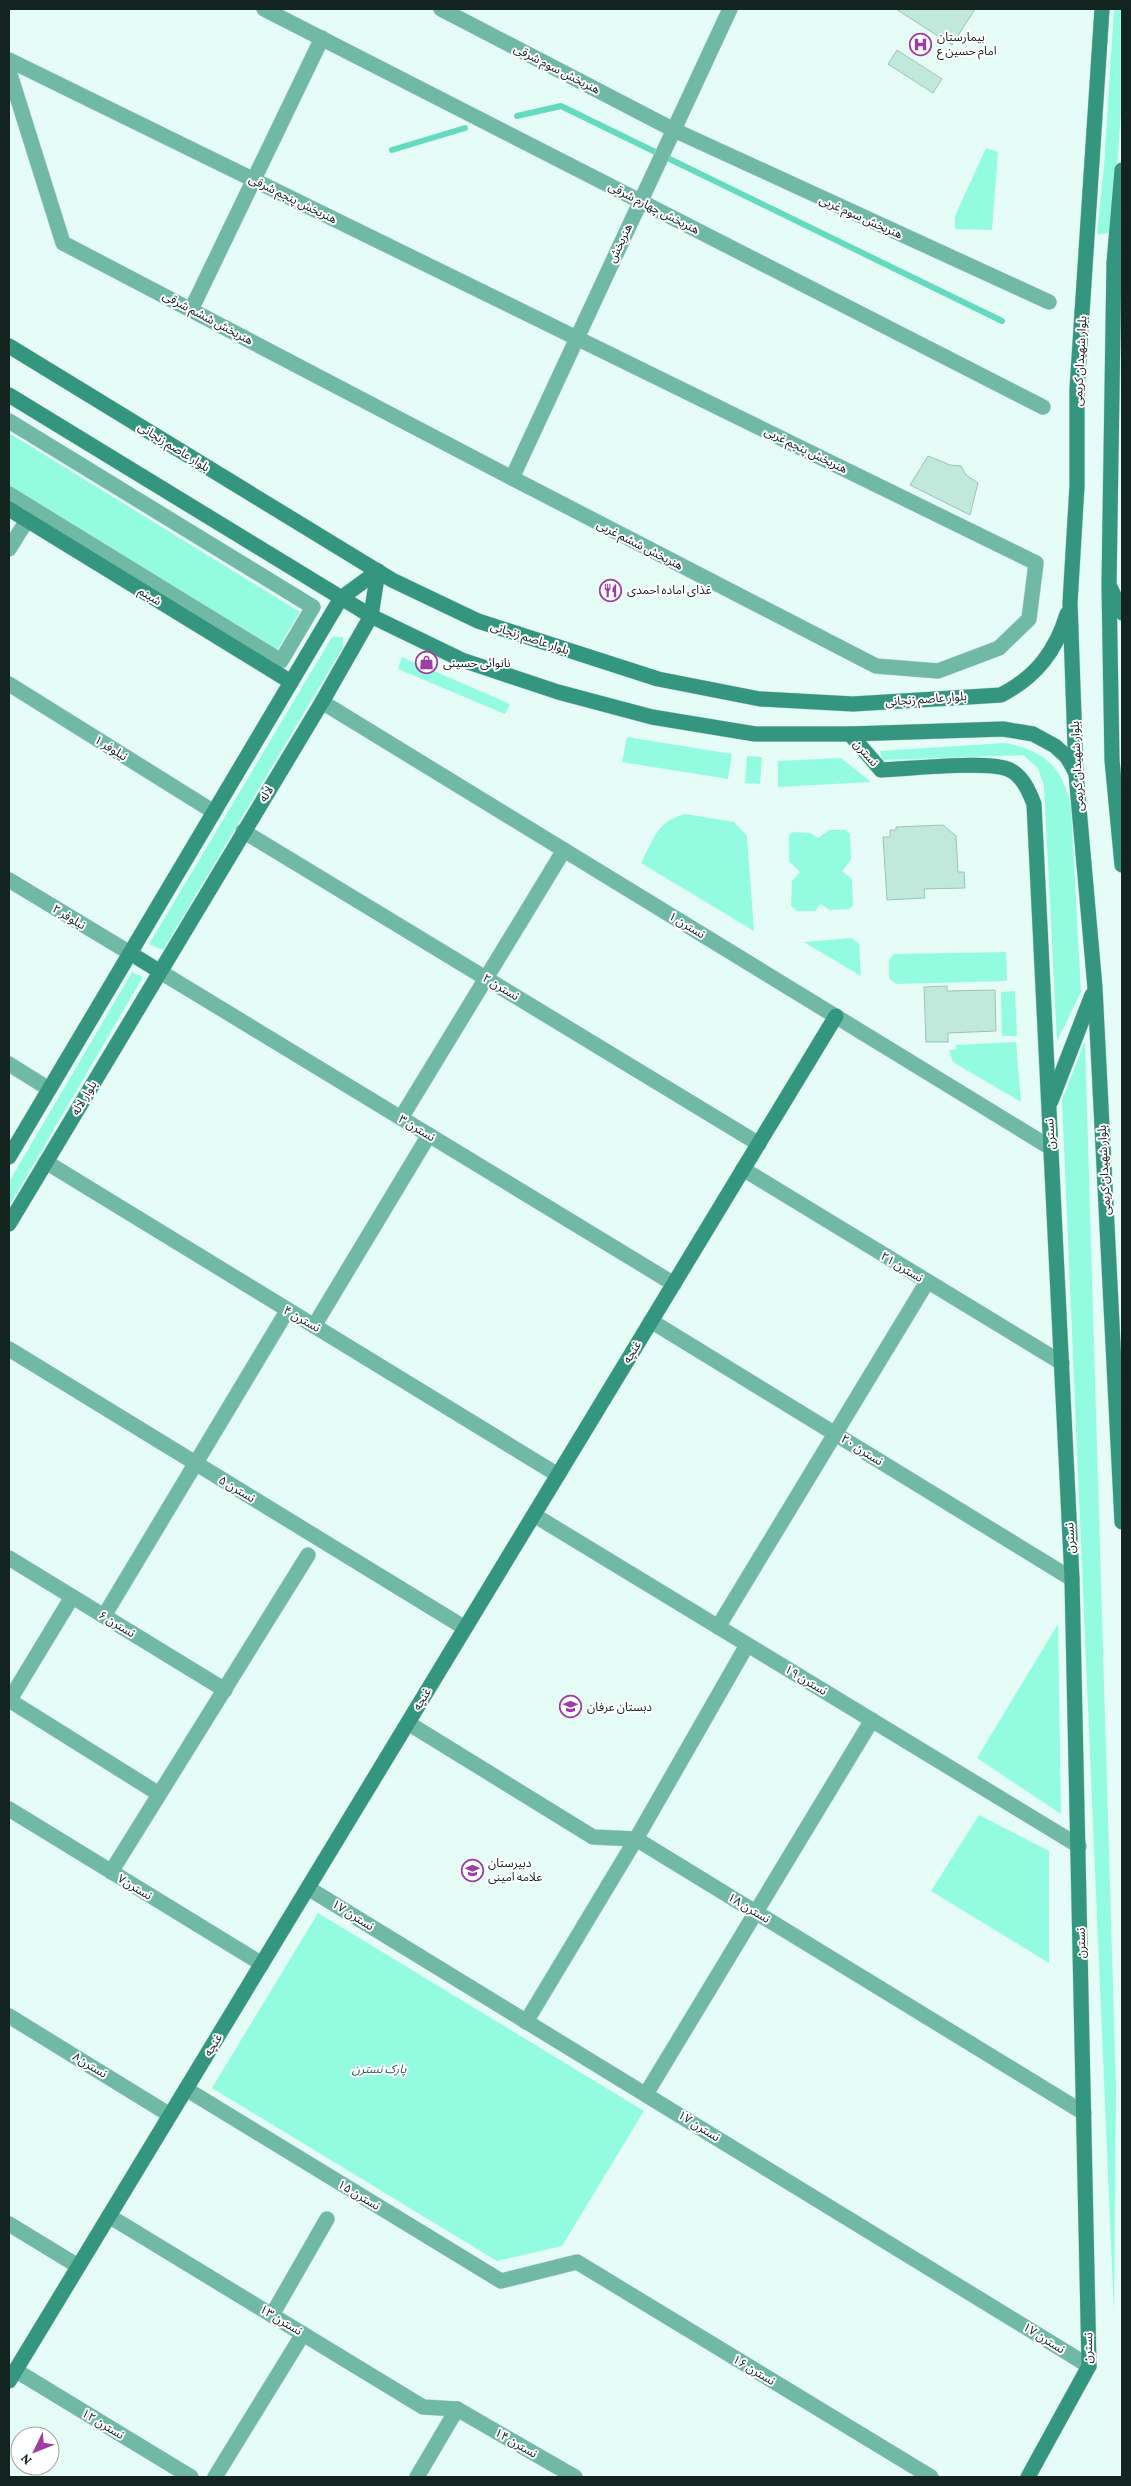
<svg xmlns="http://www.w3.org/2000/svg" width="1131" height="2486" viewBox="0 0 1131 2486" font-family="'Crimson Pro','Noto Sans Arabic',serif">
	<style>
		.green { fill: #93fce0 }
		.lines { fill: none; stroke-linecap: round; stroke-linejoin: round }
		.stream { stroke: #64dbbe; stroke-width: 6 }
		.building { fill: #c0e9dc; stroke: #9cc4b8 }
		.street-casing { stroke: #c3dad4; stroke-width: 16 }
		.secondary-casing { stroke: #c3dad4; stroke-width: 16 }
		.street { stroke: #70b9a5; stroke-width: 15 }
		.secondary { stroke: #35967f; stroke-width: 15 }
		.labels { text-anchor: middle; dominant-baseline: central; stroke-width: 4; stroke-linejoin: round; paint-order: stroke }
		.poi-label { font-size: 12px; fill: #13231f; stroke: #fff; text-anchor: start }
		.street-label { font-size: 12px; fill: #13231f; stroke: #fff }
		.park-label { font-size: 12px; font-style: italic; fill: #2f6154; stroke: #fff }
	</style>
	<rect width="100%" height="100%" fill="#e5fdf6"/>
	<g class="green">
		<polygon points="1114,9 1122,9 1122,95 1113,233 1097,234 1104,166"/>
		<polygon points="986,148 998,152 992,230 955,229 955,216"/>
		<polygon points="9,433 300,612 276,652 9,488"/>
		<polygon points="332,637 343,637 343,647 163,950 149,944"/>
		<polygon points="402,657 510,704 505,714 398,669"/>
		<polygon points="627,737 732,754 728,779 622,762"/>
		<path d="M1005,743C1044,750 1063,767 1071,807L1081,992L1057,1041L1044,786L1038,768L1023,755L882,760L880,751Z"/>
		<polygon points="747,756 762,757 760,784 745,783"/>
		<polygon points="841,758 871,782 778,787 778,761"/>
		<path d="M685,814L734,822L747,836L754,931L641,863C654,839 656,822 685,814Z"/>
		<polygon points="829,830 846,830 850,834 851,860 842,871 852,879 853,905 849,909 830,910 820,904 815,911 797,911 791,906 792,881 800,872 789,861 789,835 793,832 810,833 818,838"/>
		<polygon points="852,938 859,944 861,976 804,942"/>
		<polygon points="1006,952 1007,981 896,984 889,978 889,960 894,954"/>
		<polygon points="132,972 143,977 9,1206 9,1182"/>
		<polygon points="1015,991 1017,1036 1002,1036 1001,992"/>
		<polygon points="1085,1041 1116,2088 1114,2314 1062,1100"/>
		<polygon points="1016,1042 1021,1102 953,1062 949,1050 956,1049 956,1045"/>
		<polygon points="1058,1624 1061,1814 977,1758"/>
		<polygon points="979,1815 1049,1851 1049,1963 931,1891"/>
		<polygon points="318,1913 644,2111 562,2246 497,2261 212,2088"/>
	</g>
	<g class="lines">
		<g class="stream">
			<polyline points="517,116 561,106 1002,321"/>
			<polyline points="392,150 465,128"/>
		</g>
	</g>
	<g class="building">
		<polygon points="896,9 975,9 952,45"/>
		<polygon points="897,50 942,79 933,93 888,64"/>
		<polygon points="928,456 950,465 961,466 966,475 978,483 970,515 910,485"/>
		<polygon points="943,825 956,836 958,872 964,872 965,888 924,889 925,898 887,900 883,837 890,837 890,830 896,830 896,827"/>
		<polygon points="947,986 947,991 995,990 996,1031 948,1033 948,1042 926,1042 924,987"/>
	</g>
	<g class="lines">
		<defs>
			<g id="street">
				<polyline points="264,9 1043,407"/>
				<polyline points="441,9 674,130 1049,302"/>
				<polyline points="9,60 1036,563 1029,619 999,648 938,671 876,666 512,478 63,243 9,71"/>
				<polyline points="191,310 322,38"/>
				<polyline points="9,421 313,607 281,661 9,494"/>
				<polyline points="512,478 730,9"/>
				<polyline points="9,549 27,520"/>
				<polyline points="9,684 214,812"/>
				<polyline points="322,702 1051,1148"/>
				<polyline points="243,831 759,1144"/>
				<polyline points="9,880 130,953"/>
				<polyline points="159,971 674,1284"/>
				<polyline points="9,1064 49,1089"/>
				<polyline points="401,1118 564,850"/>
				<polyline points="46,1162 558,1475"/>
				<polyline points="743,1169 1062,1363"/>
				<polyline points="651,1321 1072,1579"/>
				<polyline points="314,1326 429,1135"/>
				<polyline points="9,1349 465,1628"/>
				<polyline points="534,1515 1079,1846"/>
				<polyline points="9,1558 225,1690"/>
				<polyline points="104,1616 287,1311"/>
				<polyline points="718,1627 927,1282"/>
				<polyline points="9,1700 159,1794"/>
				<polyline points="9,1701 72,1597"/>
				<polyline points="408,1723 593,1837 636,1839 1084,2113"/>
				<polyline points="9,1809 262,1964"/>
				<polyline points="111,1872 308,1555"/>
				<polyline points="308,1888 1089,2366"/>
				<polyline points="9,2016 170,2115"/>
				<polyline points="526,2022 636,1839 747,1645"/>
				<polyline points="186,2089 501,2281 577,2262 931,2477"/>
				<polyline points="646,2094 872,1720"/>
				<polyline points="109,2216 423,2407 457,2409 575,2477"/>
				<polyline points="9,2224 78,2266"/>
				<polyline points="272,2315 327,2219"/>
				<polyline points="15,2370 191,2477"/>
				<polyline points="215,2477 303,2334"/>
				<polyline points="417,2477 457,2409"/>
			</g>
			<g id="secondary">
				<polyline points="1102,9 1077,389 1077,486 1070,603 1076,774 1095,988 1122,1522"/>
				<polyline points="1122,170 1114,263 1109,585 1112,760 1122,865"/>
				<path d="M9,346L392,580L478,621L658,679L760,699L853,704L1001,695C1036,677 1056,651 1067,614"/>
				<polyline points="9,395 371,616 462,660 558,692 652,717 755,734 850,734 1003,729 1033,734 1055,746 1067,757 1076,773"/>
				<polyline points="9,509 291,682"/>
				<polyline points="1111,589 1122,613"/>
				<path d="M850,734L881,770C907,769 990,760 1010,770C1023,777 1029,791 1034,804L1072,1579L1089,2366L1028,2477"/>
				<polyline points="130,953 159,971"/>
				<polyline points="1051,1101 1092,995"/>
				<polyline points="9,1157 341,598 378,571"/>
				<polyline points="9,1224 322,702 371,616 378,571"/>
				<polyline points="9,2381 836,1016"/>
			</g>
		</defs>
		<use href="#street" class="street-casing"/>
		<use href="#secondary" class="secondary-casing"/>
		<use href="#street" class="street"/>
		<use href="#secondary" class="secondary"/>
	</g>
	<defs>
		<symbol id="hospital-ring" viewBox="-11 -11 22 22"><circle r="9.5" fill="#fff" stroke="#9d3da5" stroke-width="1.5"/><path d="M-5-5h3v3.5h4V-5h3V5h-3V1.5h-4V5h-3Z" fill="#9d3da5"/></symbol>
		<symbol id="restaurant-ring" viewBox="-11 -11 22 22"><circle r="9.5" fill="#fff" stroke="#9d3da5" stroke-width="1.5"/><path d="M-5-6h1v4h1v-4h1v4h1v-4h1v5L-1.5 .5V6h-2V.5L-5-1ZM5-6V6H3V1.5H1.5Q1.5-4 5-6Z" fill="#9d3da5"/></symbol>
		<symbol id="shop-ring" viewBox="-11 -11 22 22"><circle r="9.5" fill="#fff" stroke="#9d3da5" stroke-width="1.5"/><path d="M-5-2.5h2.3a2.7 3.5 0 0 1 5.4 0H5L5.5 6h-11ZM-1.5-2.5h3a1.5 2.3 0 0 0-3 0Z" fill="#9d3da5"/></symbol>
		<symbol id="school-ring" viewBox="-11 -11 22 22"><circle r="9.5" fill="#fff" stroke="#9d3da5" stroke-width="1.5"/><path d="M0-5L7-2L0 1L-7-2ZM-4 1L0 2.5L4 1V4Q0 6-4 4Z" fill="#9d3da5"/></symbol>
	</defs>
	<g fill-rule="evenodd">
		<use href="#hospital-ring" x="908" y="32" width="25" height="25"/>
		<use href="#restaurant-ring" x="598" y="578" width="25" height="25"/>
		<use href="#shop-ring" x="414" y="650" width="25" height="25"/>
		<use href="#school-ring" x="558" y="1694" width="25" height="25"/>
		<use href="#school-ring" x="460" y="1858" width="25" height="25"/>
	</g>
	<g class="labels">
		<g class="poi-label">
			<text x="937" y="37">بیمارستان<tspan x="937" dy="14">امام حسین ع</tspan></text>
			<text x="627" y="590">غذای اماده احمدی</text>
			<text x="443" y="663">نانوائی حسینی</text>
			<text x="587" y="1707">دبستان عرفان</text>
			<text x="488" y="1863">دبیرستان<tspan x="488" dy="14">علامه امینی</tspan></text>
		</g>
		<g class="street-label">
			<text transform="translate(557 69) rotate(27)">هنربخش سوم شرقی</text>
			<text transform="translate(293 199) rotate(26)">هنربخش پنجم شرقی</text>
			<text transform="translate(654 208) rotate(27)">هنربخش چهارم شرقی</text>
			<text transform="translate(861 217) rotate(24)">هنربخش سوم غربی</text>
			<text transform="translate(620 243) rotate(-65)">هنربخش</text>
			<text transform="translate(208 318) rotate(28)">هنربخش ششم شرقی</text>
			<text transform="translate(1080 361) rotate(-87)">بلوار شهیدان کریمی</text>
			<text transform="translate(174 447) rotate(32)">بلوار عاصم زنجانی</text>
			<text transform="translate(806 450) rotate(26)">هنربخش پنجم غربی</text>
			<text transform="translate(640 545) rotate(27)">هنربخش ششم غربی</text>
			<text transform="translate(150 596) rotate(32)">شبنم</text>
			<text transform="translate(530 638) rotate(18)">بلوار عاصم زنجانی</text>
			<text transform="translate(926 699) rotate(-4)">بلوار عاصم زنجانی</text>
			<text transform="translate(111 748) rotate(32)">نیلوفر ۱</text>
			<text transform="translate(866 753) rotate(49)">نسترن</text>
			<text transform="translate(1077 766) rotate(-93)">بلوار شهیدان کریمی</text>
			<text transform="translate(266 794) rotate(-58)">لاله</text>
			<text transform="translate(69 917) rotate(31)">نیلوفر ۲</text>
			<text transform="translate(687 925) rotate(31)">نسترن ۱</text>
			<text transform="translate(501 987) rotate(31)">نسترن ۲</text>
			<text transform="translate(84 1098) rotate(-59)">بلوار لاله</text>
			<text transform="translate(417 1128) rotate(31)">نسترن ۳</text>
			<text transform="translate(1050 1134) rotate(-93)">نسترن</text>
			<text transform="translate(1104 1170) rotate(-93)">بلوار شهیدان کریمی</text>
			<text transform="translate(902 1267) rotate(31)">نسترن ۲۱</text>
			<text transform="translate(302 1319) rotate(29)">نسترن ۴</text>
			<text transform="translate(632 1352) rotate(-59)">غنچه</text>
			<text transform="translate(862 1450) rotate(32)">نسترن ۲۰</text>
			<text transform="translate(237 1489) rotate(31)">نسترن ۵</text>
			<text transform="translate(1070 1538) rotate(-93)">نسترن</text>
			<text transform="translate(117 1624) rotate(31)">نسترن ۶</text>
			<text transform="translate(806 1680) rotate(31)">نسترن ۱۹</text>
			<text transform="translate(422 1699) rotate(-59)">غنچه</text>
			<text transform="translate(135 1887) rotate(31)">نسترن۷</text>
			<text transform="translate(749 1908) rotate(31)">نسترن ۱۸</text>
			<text transform="translate(353 1915) rotate(32)">نسترن ۱۷</text>
			<text transform="translate(1081 1943) rotate(-91)">نسترن</text>
			<text transform="translate(213 2045) rotate(-59)">غنچه</text>
			<text transform="translate(90 2065) rotate(31)">نسترن۸</text>
			<text transform="translate(699 2126) rotate(32)">نسترن ۱۷</text>
			<text transform="translate(359 2195) rotate(31)">نسترن ۱۵</text>
			<text transform="translate(281 2320) rotate(31)">نسترن ۱۳</text>
			<text transform="translate(1044 2338) rotate(32)">نسترن ۱۷</text>
			<text transform="translate(1088 2348) rotate(-89)">نسترن</text>
			<text transform="translate(754 2370) rotate(31)">نسترن ۱۶</text>
			<text transform="translate(103 2424) rotate(31)">نسترن ۱۲</text>
			<text transform="translate(516 2443) rotate(30)">نسترن ۱۴</text>
		</g>
		<g class="park-label">
			<text x="379" y="2069">پارک نسترن</text>
		</g>
	</g>
	<rect width="1131" height="2486" fill="none" stroke="#13231f" stroke-width="20"/>
	<g transform="translate(35 2451) rotate(227)"><circle r="24" fill="#ffffff" stroke="#a1a7a5"/>
	<path d="M0-4L9 19L0 12L-9 19Z" fill="#9d3da5"/>
	<text y="-8" font-size="14" font-weight="bold" text-anchor="middle" fill="#13231f">N</text>
	</g>
</svg>
